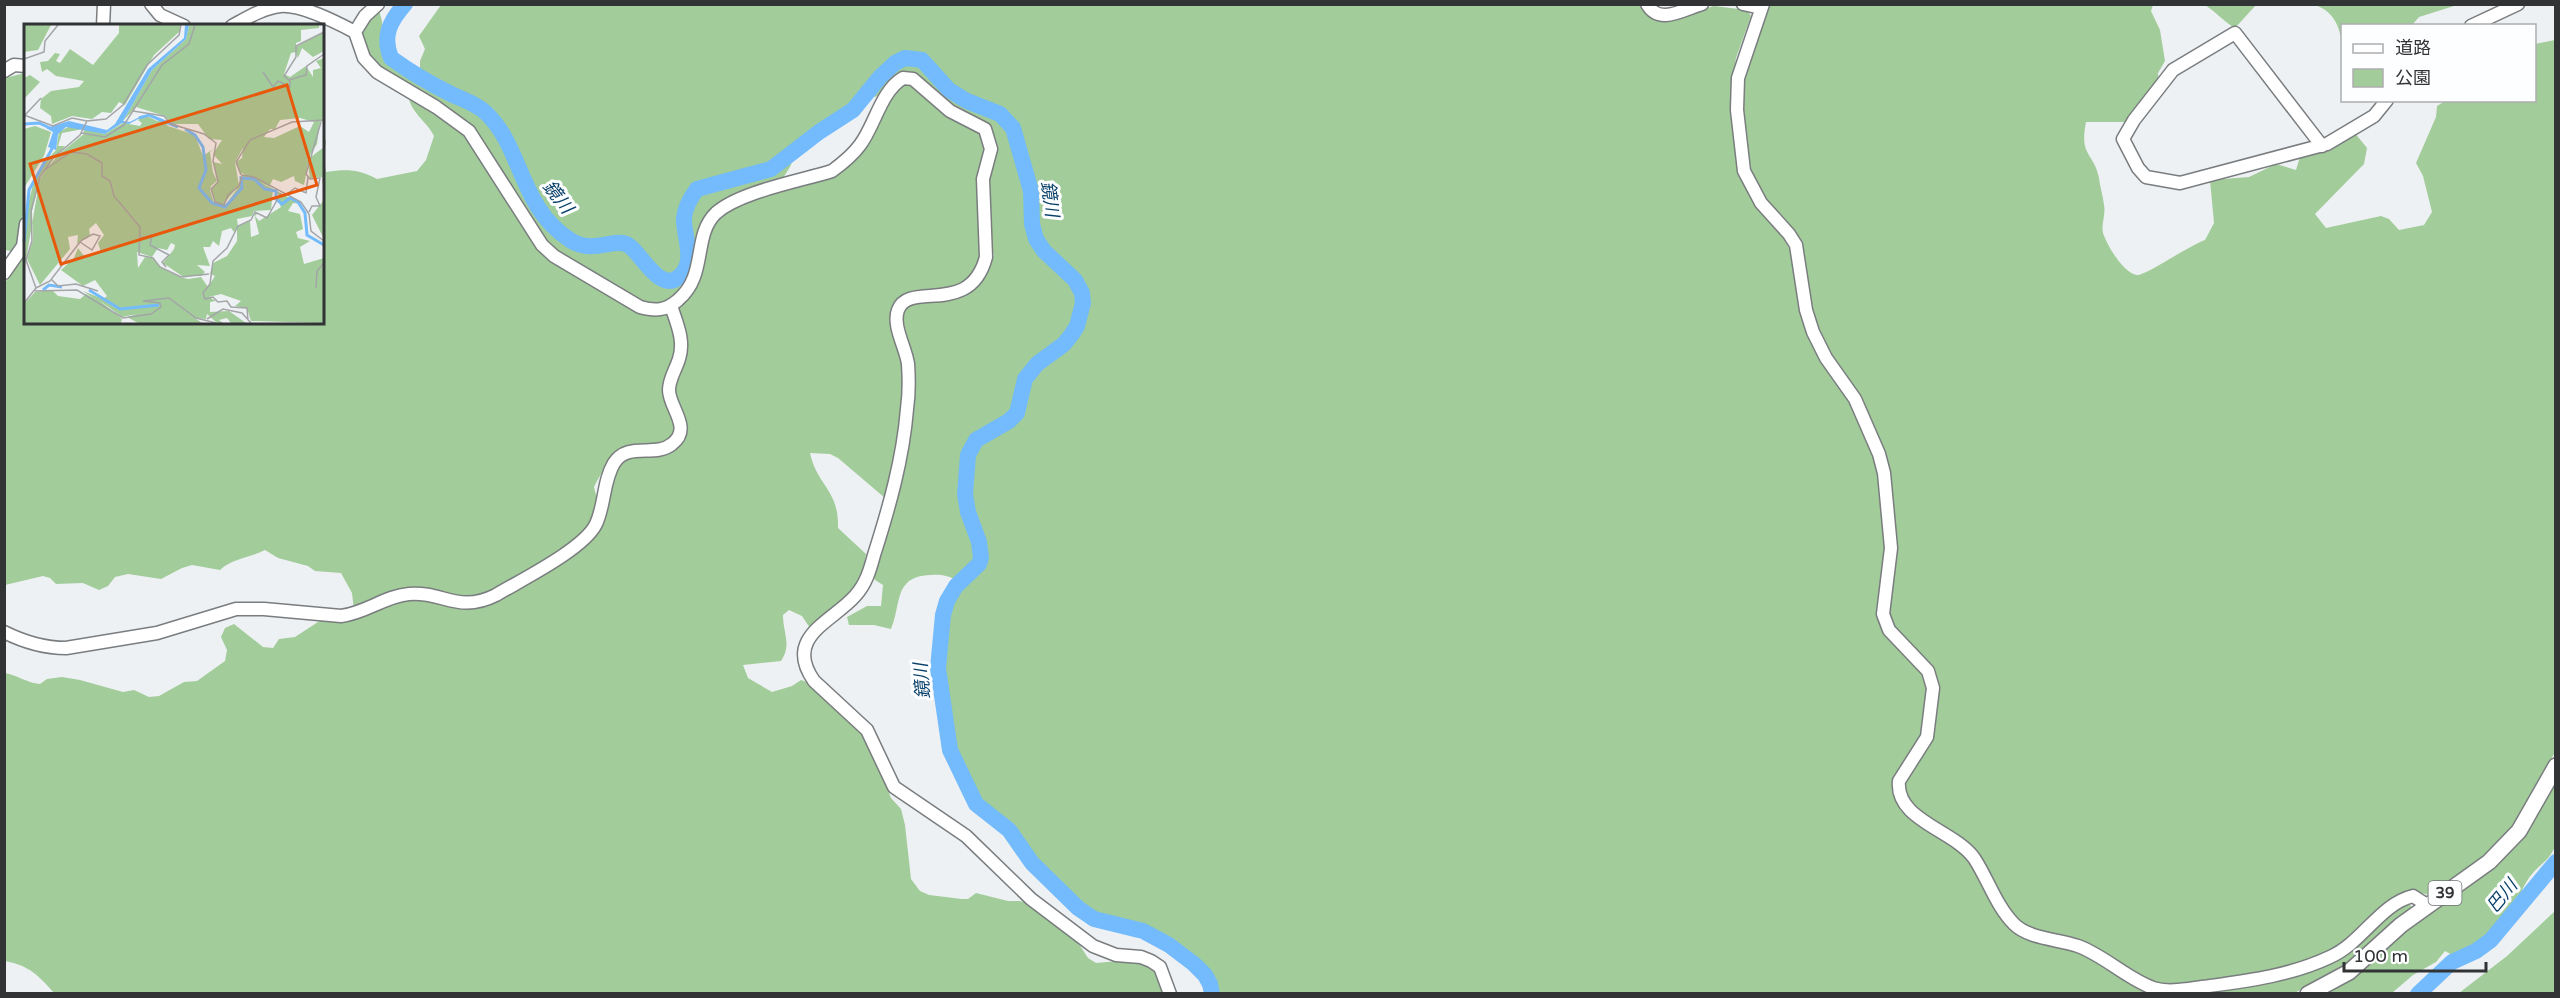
<svg xmlns="http://www.w3.org/2000/svg" width="2560" height="998" viewBox="0 0 2560 998" font-family="'Varela Round','Noto Sans JP',sans-serif">
	<style>
		.green { fill: #a2cc9a }
		.lines { fill: none; stroke-linecap: round; stroke-linejoin: round }
		.river { stroke: #73bbfc; stroke-width: 16 }
		.minor-casing { stroke: #7a7d7f; stroke-width: 15 }
		.major-casing { stroke: #7a7d7f; stroke-width: 18 }
		.minor { stroke: #fff; stroke-width: 12 }
		.major { stroke: #fff; stroke-width: 15 }
		.labels { text-anchor: middle; dominant-baseline: central; stroke-width: 6; stroke-linejoin: round; paint-order: stroke }
		.shield { fill: #fdfeff; stroke: #6f7071; stroke-width: 1.5 }
		.shield-label { font-size: 15px; font-weight: bold; fill: #323334 }
		.water-label { font-size: 18px; font-style: italic; fill: #09416a; stroke: #fdfeff }
		.inset-river { fill: none; stroke: #73bbfc; stroke-width: 3 }
		.inset-road { fill: none; stroke: #a3a5a7; stroke-width: 1.5 }
		.view { fill: #e8590c; fill-opacity: 0.15; stroke: #e8590c; stroke-width: 3 }
		.inset-edge { fill: none; stroke: #323334; stroke-width: 3 }
	</style>
	<rect width="100%" height="100%" fill="#eef1f4"/>
	<g class="green">
		<path d="M1644,4L1673,18L1714,6L1747,10L1751,16L1736,58L1732,84L1741,170L1783,236L1791,253L1805,322L1863,423L1880,476L1886,545L1879,605C1893,626 1912,648 1922,671C1941,709 1911,758 1894,792L1903,810L1965,855L2005,920L2102,963L2157,993H1216L1215,983L1209,973L1197,962L1165,939L1122,919H1101L1085,912L1033,861L1019,837L979,802L953,749L941,668L945,620L949,605L961,584C951,576 943,574 931,575C893,576 902,604 891,629L874,625H849L847,617L867,606H881L883,585L875,580L873,575L885,538L911,353L902,315C904,312 906,306 910,304C915,301 923,301 928,301C961,297 983,295 992,257L994,256L991,247L987,179L996,154L993,134L985,122L951,106L916,74L902,73L883,94L851,105L799,144L790,167L783,178L726,199L694,262L686,286L673,299L657,305L639,303L551,248L475,131L456,113L377,65L368,55L359,32L364,22L379,10L382,21L385,59L443,93L451,91L420,71V61L425,49L419,36L441,5Z"/>
		<path d="M1769,5H2153L2151,11L2160,30L2165,61L2158,73L2159,84L2130,122H2086C2079,157 2094,152 2099,178C2100,187 2103,196 2104,205C2106,214 2101,224 2103,233C2107,245 2123,273 2137,275C2145,276 2190,245 2205,240L2214,223L2210,180L2249,177L2276,164L2296,170L2300,157L2354,132L2367,148L2364,164L2315,214L2326,228L2381,216L2389,219L2399,230L2424,225L2432,212L2423,176L2416,163L2436,117L2437,106L2445,101L2534,100L2535,44L2555,40V752L2523,814L2500,844L2433,896L2414,891C2387,912 2359,938 2328,953C2282,976 2211,987 2160,985L2025,926L2011,916L1983,866L1915,811L1907,800L1904,784L1932,738L1935,727L1938,691L1910,647L1887,619V474L1822,344L1810,309L1800,239L1761,196L1749,170L1741,104L1743,80Z"/>
		<path d="M2205,5H2256L2235,28C2223,21 2216,12 2205,5Z"/>
		<path d="M2315,5L2457,4V5L2419,17L2412,25L2342,26V44C2340,26 2333,11 2315,5Z"/>
		<polygon points="25,73 25,208 18,232 20,243 16,252 5,250 5,78"/>
		<path d="M904,84L914,85L980,132L986,149L982,254C966,314 909,269 892,308C886,325 901,346 903,362C910,406 895,455 885,498L838,458L830,454L810,453C817,486 839,489 838,528L866,554C861,594 838,604 810,628L802,616L789,610L783,615C783,633 792,645 781,661L743,665L748,678L772,692L792,686L801,680L810,683L858,728L869,744L891,798L901,809L905,825L911,879L920,891L929,895L962,899H968L976,893L1008,901H1020L1031,904L1075,938L1088,958L1096,963L1129,960L1151,968L1159,978L1164,993L55,994C38,975 30,966 5,961V673C17,675 27,683 40,684L47,679L62,677L80,680L123,692L134,690L149,697L159,696L184,682L197,681L225,661L227,650L221,637L225,628L234,624L263,647L273,648L279,639L295,637L321,620H342L402,600L416,598L463,608L583,546L619,464L632,457L657,456L680,444L686,426L685,415L674,391C686,355 692,345 678,307C711,282 696,238 723,214C750,190 811,193 843,169C872,147 877,108 904,84Z"/>
		<path d="M409,100C465,118 487,167 516,214C526,232 537,248 553,261L667,313L676,342L673,419L674,434L668,442C618,448 619,441 594,487L598,503L585,532L569,545L485,596L461,599L429,590L354,610L352,593L341,573L315,571L308,566L278,558L265,550C250,558 232,558 220,570L192,565L182,568L161,579L128,574L115,577L108,586L99,590L83,583L56,584L50,578L43,576L5,585V283L25,249L26,322H322L323,137L326,141L324,158L326,172C346,169 359,169 377,179L417,171L426,160L434,136C427,122 414,115 409,100Z"/>
		<path d="M2555,777V846C2550,860 2541,863 2532,874C2524,883 2520,896 2513,906C2499,926 2476,947 2454,956L2445,951L2436,962L2413,975L2392,993L2321,994L2483,873Z"/>
		<polygon points="2405,904 2410,904 2412,909 2335,974 2294,993 2184,994 2313,967"/>
		<polygon points="2555,911 2555,993 2459,993 2507,956"/>
	</g>
	<g class="lines">
		<g class="river">
			<path d="M405,4C390,21 382,36 391,58C409,71 429,83 449,93C461,99 476,103 486,113C523,148 519,207 570,240C593,255 614,237 628,245C642,253 660,296 681,275C696,261 683,234 684,218C685,207 691,197 697,189L771,169L819,132L853,110L880,77L895,63L905,58L922,60L949,90L967,101L1000,114L1013,128L1031,191L1032,224L1036,239L1044,251L1075,280L1082,293L1083,303L1077,326L1072,334L1064,344L1037,364L1025,379L1017,413L1009,421L976,440L968,455L965,494L968,512L979,542L981,558L979,564L956,586L947,601L943,615L938,668L950,750L976,804L1009,830L1032,863L1078,908L1094,919L1143,931L1169,945L1194,964L1205,975L1210,984L1212,994"/>
			<polyline points="2418,994 2452,962 2476,951 2491,940 2556,862"/>
		</g>
		<defs>
			<g id="minor">
				<polyline points="151,4 160,15 184,26"/>
				<path d="M378,4L365,16L355,32L364,58L377,72L436,107L469,131L542,245L554,256L640,307C655,311 666,311 678,300C708,275 692,236 716,213C739,192 800,181 832,171C843,163 852,156 860,145C875,125 881,91 903,78L913,79L950,111L985,129L991,149L983,179L986,257C970,318 909,280 898,310C892,326 906,348 908,364C909,378 909,395 907,409C903,459 889,508 874,555C870,570 866,584 855,596C832,622 783,637 814,681L867,730L894,787L966,836L1031,899L1093,946L1116,955L1141,957L1151,961L1160,967L1170,994"/>
				<path d="M1647,4C1659,26 1684,9 1702,4"/>
				<polyline points="1743,4 1761,8"/>
				<path d="M1763,4L1738,78L1737,110L1744,171L1761,203L1789,234L1796,245L1806,310L1813,332L1826,358L1855,399L1879,454L1884,473L1891,548L1883,614L1889,630L1928,671L1933,688L1927,737L1899,781C1895,820 1954,830 1974,858C1988,879 1996,906 2014,924C2029,939 2058,939 2078,946C2105,956 2126,978 2153,988C2168,993 2187,989 2202,987C2246,981 2290,976 2330,957C2362,943 2380,904 2413,896L2427,905"/>
				<polyline points="103,26 104,4"/>
				<path d="M232,26C247,18 263,8 280,6C301,4 336,22 355,32"/>
				<polyline points="2471,26 2518,4"/>
				<polyline points="4,71 14,65 26,66"/>
				<polyline points="2322,146 2235,33 2173,70 2134,120 2123,139 2138,168 2146,177 2180,183 2327,144 2374,116 2387,100"/>
				<polyline points="4,273 23,246 26,224"/>
				<path d="M4,632C24,642 43,648 66,648L157,633L236,609H264L341,616C366,613 385,596 409,594C443,591 458,614 496,595C521,580 584,549 596,524C605,505 603,481 614,463C628,441 655,458 672,444C693,428 669,408 669,390C669,379 676,369 679,359C685,341 677,324 671,306"/>
			</g>
			<polyline id="major" points="2308,994 2349,972 2401,925 2489,862 2519,831 2556,766"/>
		</defs>
		<use href="#minor" class="minor-casing"/>
		<use href="#major" class="major-casing"/>
		<use href="#minor" class="minor"/>
		<use href="#major" class="major"/>
	</g>
	<g class="labels">
		<rect class="shield" x="2428.5" y="881" width="33" height="24" rx="4.5"/>
		<g class="shield-label">
			<text x="2445" y="893">39</text>
		</g>
		<g class="water-label">
			<text transform="translate(558 197) rotate(52)">鏡川</text>
			<text transform="translate(1050 199) rotate(82)">鏡川</text>
			<text transform="translate(922 681) rotate(-95)">鏡川</text>
			<text transform="translate(2502 896) rotate(-50)">巴川</text>
		</g>
	</g>
	<g transform="translate(24 24)">
		<rect width="300" height="300" fill="#eef1f4"/>
		<path d="M0,1H27L14,26L0,28ZM95,1H156V7L130,31L101,81L95,78L87,89L78,88L68,95L48,92L28,100L27,92L16,84L17,75L27,67L55,63L60,57L32,52L23,45L18,48L16,38L24,37L31,29L36,30L32,37L36,39L46,25L69,41L95,9ZM165,1H295V4L277,6V17L272,19V23L300,8V27L289,33L278,24L274,34L272,28L267,29L260,50L266,53L282,42L289,53V46L297,44L292,37L300,34V97L296,98L293,120L283,136L300,123V173L298,153L286,154L284,140L280,161L271,157L270,152L257,158L249,155L246,161L249,164L236,158L277,180L269,179L264,187L276,190L279,205L272,208L274,214L286,217L276,223L280,240L300,234V299L227,297L223,284L211,282L217,277L197,270L185,273L192,277L186,278V288L205,287L222,299H207L203,294L195,296L199,299H193L183,290L182,295L171,294L178,299H114L103,293L113,290L98,293L75,276L98,295L97,299H0V280L11,268L28,266L34,272L56,275L62,270L69,274L59,267L79,275L83,272L71,256L59,262L37,246L50,234L54,224L60,232L77,228L74,219L80,211L72,199L65,205L66,211L53,220L54,211L44,213L46,225L16,261L3,235L9,216L8,187L16,155L29,135L60,110L76,112L59,109L61,105L81,110L99,99L116,102L118,99L114,96L121,91L133,97L138,95L144,102L171,111L179,132L189,125L186,128L189,148L193,157L187,162L186,166L190,179L201,182L215,162L220,150L216,149L212,138L218,134L219,124L211,138L215,161L199,181L191,178L187,165L194,158L189,138L198,140L189,130L198,116L185,115L174,100H148L141,92L112,83L99,97L128,46L162,15ZM276,94L290,98L285,108L276,102L250,114L240,113L246,105H251L256,96ZM249,166L256,172L253,175L257,183L235,197L231,192L234,189H230L235,210L227,213L226,197L214,202L213,195L228,192L230,187L247,186ZM207,204L210,208L213,204V217L203,232L189,239L186,250L191,252L184,263L177,253L164,255L156,253L136,243L128,234L121,233L114,244L113,228L128,233L134,224L143,226L147,219L151,221L150,225L139,239L158,252H177L181,248L173,241L186,242L179,223H186L189,217L195,222L198,207ZM6,51L16,58L0,75V54ZM11,102L27,108L20,132L0,164V105ZM46,102L59,105L38,109L34,122H41L16,153L1,242L2,188L10,157L17,142L32,126L35,108ZM300,176V215L288,191Z" fill="#a2cc9a" fill-rule="evenodd"/>
		<path d="M161,1H165L162,15L128,46L99,97L106,98L119,91L116,94L105,100L98,99L81,110L42,103L34,110L32,126L24,123L29,108L22,104L45,97L83,106L91,100L124,45L160,14Z" fill="#73bbfc"/>
		<path class="inset-river" d="M115,94L125,91L154,103M0,100L15,99L26,104M161,105L171,111L179,123L182,146L175,164L188,179L201,183L218,164L217,154L230,155L241,165L252,167V175L258,180L266,174L274,178L281,189L283,211L300,221M0,218L5,166L29,123M19,266L25,261L38,263M65,266L96,285L135,281"/>
		<path class="inset-road" d="M300,8L272,22V33L260,52L265,56L282,51L283,42L300,30M0,35L20,28L21,17L34,1M239,48L249,63L254,57L266,63V56M109,87L140,92L147,100L180,110L192,119L189,137L194,158L187,165L191,178L200,181L204,171L215,162L218,151L230,153L277,178L285,190L287,207L300,217M0,91L29,102L48,94L63,97M1,91L17,74M57,109L81,113L100,101L138,41L165,20L171,1M22,145L47,128L63,130L78,139V152L86,157L90,172L116,203L115,231L129,234L136,243L157,253L185,250M217,151L212,138L226,116L268,98L300,96M263,170L271,164L282,169L284,153M285,188L288,182H296L292,173L296,154L286,155L282,150L297,98M117,214L128,211L126,221L145,231L138,238L142,243M27,255L34,262L52,260L74,267M12,264L26,257L56,218L57,217L60,215L69,210L76,212L68,226L56,218M292,264L293,247L300,239M11,267L53,266L99,294L127,290L137,283L136,279L119,277L145,274L172,294L192,299M0,279L12,264L2,236L8,217L7,187L16,153L29,134L56,111L63,97L82,95L99,81L123,41L155,11L157,1M183,295L199,285L218,289L227,299M224,296L223,284L207,283L203,277L194,278L189,273L181,275L179,269L186,260L189,237L203,224L214,202L227,196L231,188L243,194L257,169"/>
		<path class="view" d="M263,61L293,161L37,240L6,140Z"/>
		<rect width="300" height="300" class="inset-edge"/>
	</g>
	<rect width="2560" height="998" fill="none" stroke="#323334" stroke-width="12"/>
	<rect x="2341" y="24" width="195" height="78" fill="#fdfeff" stroke="#acadae" stroke-width="1.5"/>
	<rect x="2353" y="44" width="30" height="9" fill="#ffffff" stroke="#acadae" stroke-width="1.5"/>
	<text x="2395" y="54" font-size="18" fill="#323334">道路</text>
	<rect x="2353" y="69" width="30" height="18" fill="#a2cc9a" stroke="#acadae" stroke-width="1.5"/>
	<text x="2395" y="84" font-size="18" fill="#323334">公園</text>
	<path d="M2344 962v9h142v-9" fill="none" stroke="#323334" stroke-width="3"/>
	<text x="2353" y="962" font-size="18" fill="#323334" stroke="#fdfeff" stroke-width="4.5" paint-order="stroke">100 m</text>
</svg>
